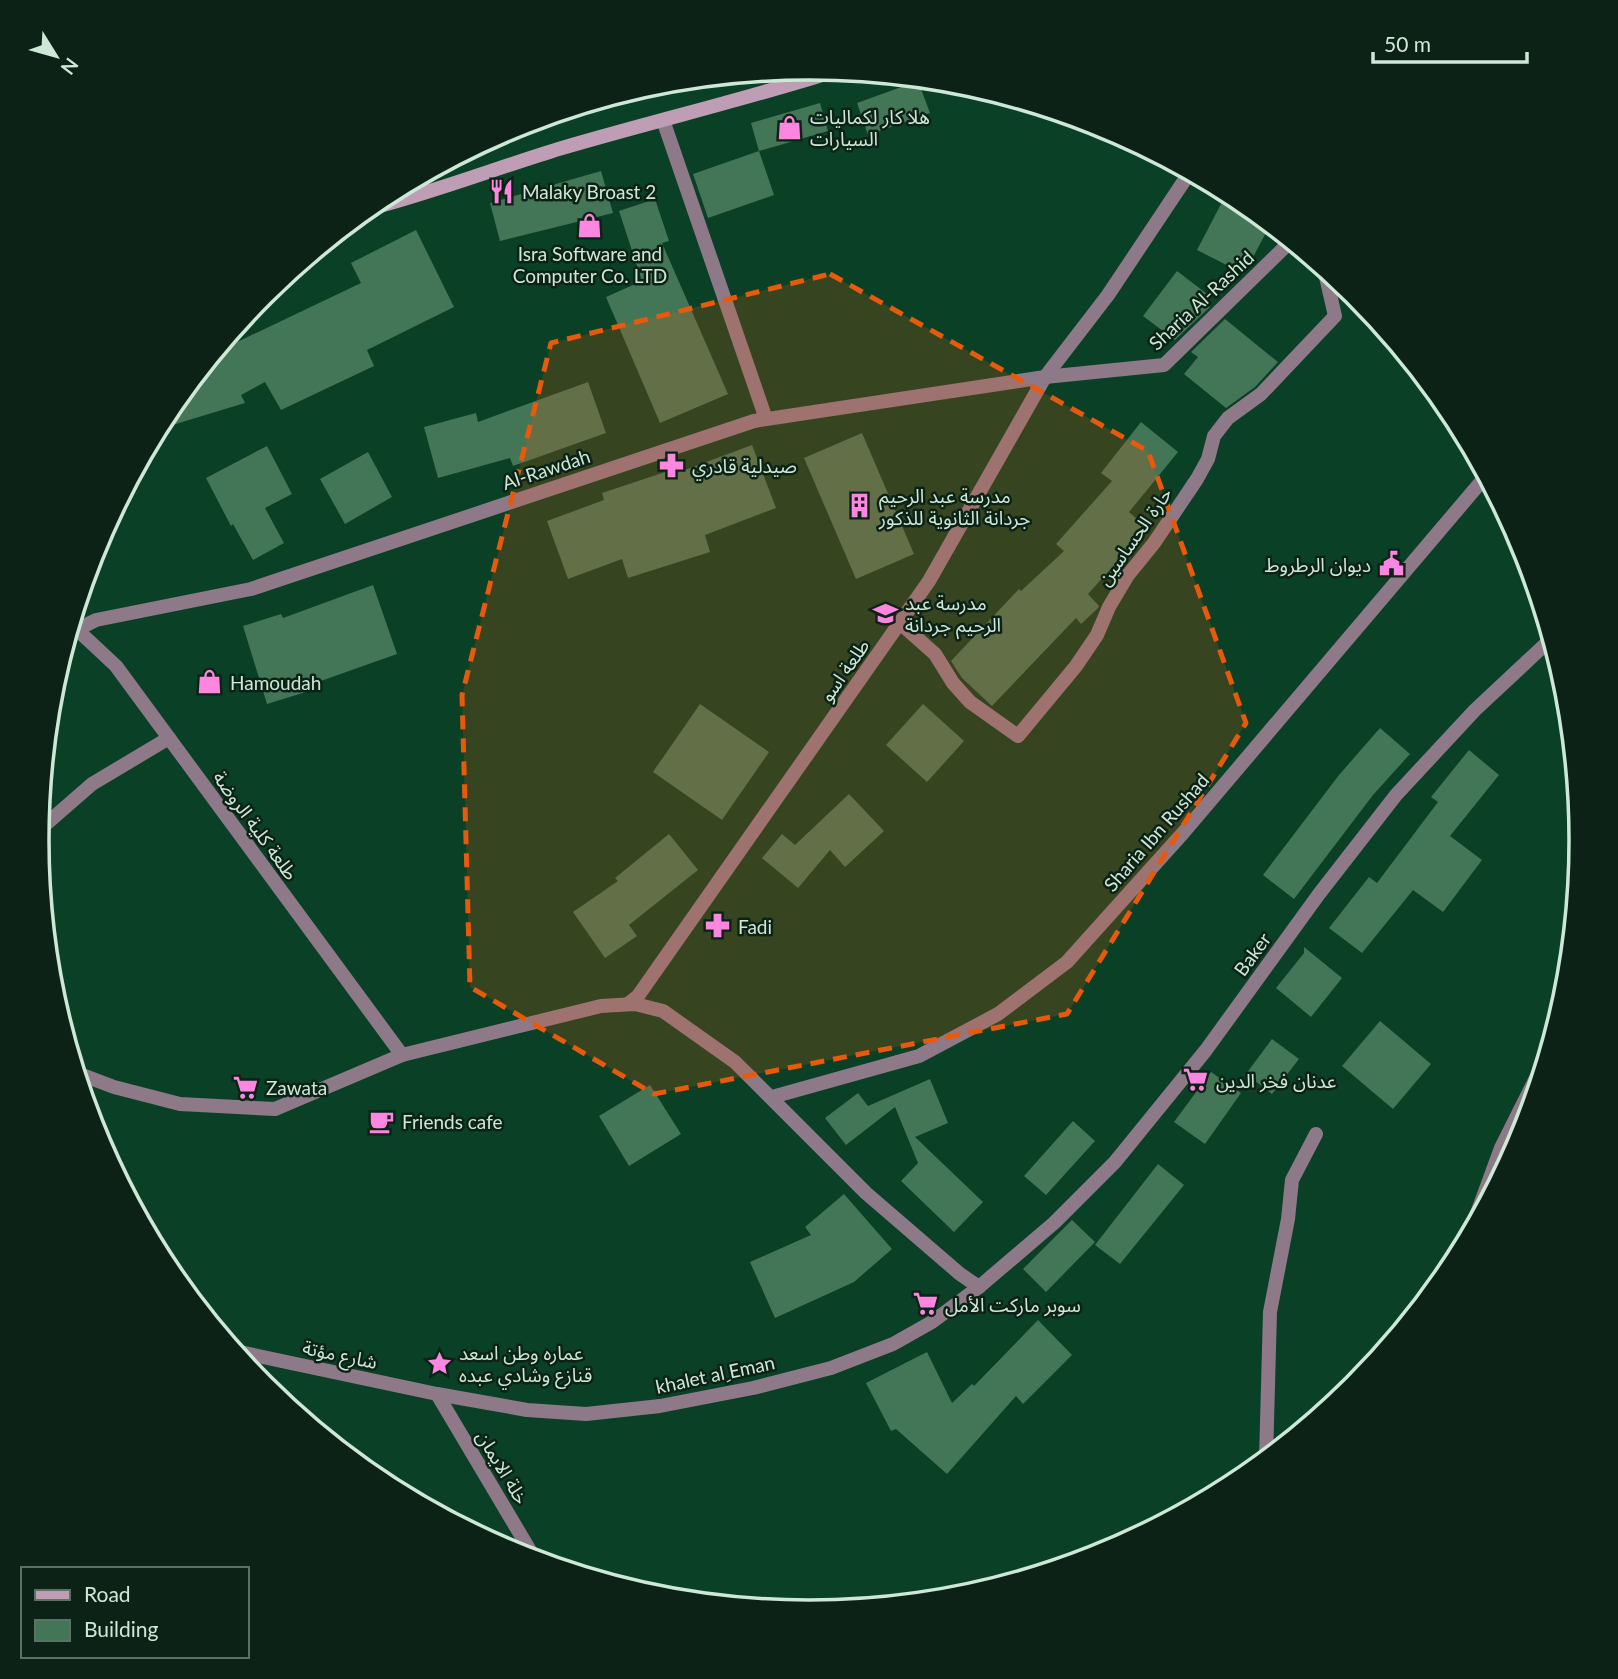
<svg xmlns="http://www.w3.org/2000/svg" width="1618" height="1679" viewBox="0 0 1618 1679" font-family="Lato,'Noto Sans Arabic',sans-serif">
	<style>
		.building { fill: #437557 }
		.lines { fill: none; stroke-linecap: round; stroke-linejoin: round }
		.street { stroke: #8d7987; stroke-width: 14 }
		.secondary { stroke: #bf9eb5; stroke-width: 14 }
		.marked { fill: #e8590c; fill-opacity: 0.2; stroke: #e8590c; stroke-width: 5; stroke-dasharray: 14 9; stroke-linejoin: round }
		.labels { text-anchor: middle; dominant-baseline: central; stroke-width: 5; stroke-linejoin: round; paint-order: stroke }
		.poi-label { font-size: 19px; fill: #cee8d7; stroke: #0d2216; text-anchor: start }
		.street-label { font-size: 19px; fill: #cee8d7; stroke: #0d2216 }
		.rim { fill: none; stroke: #cee8d7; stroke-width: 3.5 }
	</style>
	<rect width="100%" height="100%" fill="#0a4026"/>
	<g class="building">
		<polygon points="918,81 930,113 868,135 857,103"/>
		<polygon points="820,103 828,131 759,151 751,123"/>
		<polygon points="759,151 774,195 708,218 693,174"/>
		<polygon points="601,171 613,213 500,241 490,203"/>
		<polygon points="655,199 669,241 662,243 728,394 660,423 606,297 642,281 619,211"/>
		<polygon points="1221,204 1269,227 1244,274 1197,250"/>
		<polygon points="416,230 454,307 367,350 374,366 281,410 265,382 241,395 245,403 156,430 167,410 214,353 361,283 351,263"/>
		<polygon points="1177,271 1211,297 1206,303 1210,307 1175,340 1143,316"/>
		<polygon points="1225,319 1278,362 1255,387 1226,408 1184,374 1198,357 1191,352"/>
		<polygon points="588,382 606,433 513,466 510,458 438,478 424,427 476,413 478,422"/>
		<polygon points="1141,422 1178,452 1129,512 1147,528 1088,594 1099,606 1098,608 1081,624 1076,618 992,706 962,678 951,661 1019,589 1021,591 1064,551 1056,544 1112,481 1101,473"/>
		<polygon points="862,433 914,554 856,579 804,458"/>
		<polygon points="752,445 776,508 705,535 710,552 628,578 622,559 568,579 547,521 604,500 602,493 683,466 685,470"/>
		<polygon points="267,446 292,494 265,508 284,543 253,560 233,524 231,526 206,478"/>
		<polygon points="368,452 392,497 345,524 320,479"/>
		<polygon points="373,585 397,654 304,687 306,692 267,704 243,626 281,614 283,618"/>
		<polygon points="700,704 769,752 722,820 653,772"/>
		<polygon points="923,704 964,741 927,782 886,745"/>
		<polygon points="1380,728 1410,754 1373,795 1294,899 1263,875 1339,775"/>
		<polygon points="1469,750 1499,775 1450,836 1482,860 1443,912 1413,890 1362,953 1329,928 1369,877 1377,883 1438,802 1431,797"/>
		<polygon points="849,794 884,831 845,867 830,850 798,888 762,858 782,834 795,845"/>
		<polygon points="669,834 698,870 629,925 637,936 605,958 573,912 618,881 615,878"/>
		<polygon points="1304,947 1342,978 1311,1017 1276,988 1304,953"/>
		<polygon points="1380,1021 1431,1064 1393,1109 1342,1066"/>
		<polygon points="1272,1039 1299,1059 1272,1094 1246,1074"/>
		<polygon points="1211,1072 1241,1093 1205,1144 1174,1122"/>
		<polygon points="930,1079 948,1123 915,1137 983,1202 954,1232 901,1181 918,1163 895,1107 846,1145 825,1118 858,1093 868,1106"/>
		<polygon points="650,1085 681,1134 629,1166 599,1116"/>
		<polygon points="1073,1121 1095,1141 1046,1195 1024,1176"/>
		<polygon points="1158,1164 1184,1185 1120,1264 1095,1245"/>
		<polygon points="844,1194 892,1249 854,1282 775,1318 750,1262 811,1235 805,1227"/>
		<polygon points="1072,1220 1095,1242 1046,1292 1023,1269"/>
		<polygon points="1038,1320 1072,1355 1023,1404 1016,1396 947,1474 896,1429 891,1431 866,1383 927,1352 952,1403 972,1384 974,1386"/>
	</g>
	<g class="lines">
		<g class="street">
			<polyline points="663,120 766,419"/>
			<polyline points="900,623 935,654 953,683 970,702 1018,736 1076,666 1097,635 1109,607 1128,575 1154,543 1197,479 1208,459 1214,436 1228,418 1261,394 1335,316 1326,277 1319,264"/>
			<polyline points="71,624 116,666 402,1055"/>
			<polyline points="68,634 96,620 251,589 754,421 1045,377 1164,365 1291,241"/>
			<polyline points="38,831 92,784 169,738"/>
			<polyline points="628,1004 638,996 929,581 1045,377 1108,295 1190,172"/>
			<polyline points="77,1073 114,1087 180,1104 275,1109 402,1055 601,1006 635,1004 663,1011 735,1062 866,1193 960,1274 979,1287"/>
			<polyline points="772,1097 919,1056 998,1014 1067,962 1183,833 1486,476"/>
			<polyline points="1468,1238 1501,1148 1546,1058"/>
			<polyline points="235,1351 437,1394 527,1410 586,1414 660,1406 753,1388 831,1368 893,1344 932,1322 979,1287 1054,1223 1115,1162 1206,1050 1319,894 1396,795 1475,710 1551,639"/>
			<polyline points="437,1394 535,1559"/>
			<polyline points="1266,1459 1270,1312 1288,1219 1292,1180 1316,1134"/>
		</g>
		<path class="secondary" d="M365,210C432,193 496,168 562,148C654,121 747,99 838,70"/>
	</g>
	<path class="marked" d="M830,274L1148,451L1246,723L1067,1014L654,1094L470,987L462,695L551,343Z"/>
	<defs>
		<symbol id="shop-bare" viewBox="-9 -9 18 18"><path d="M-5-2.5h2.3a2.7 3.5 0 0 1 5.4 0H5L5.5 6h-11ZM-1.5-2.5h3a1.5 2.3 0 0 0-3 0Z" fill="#fd86e1" stroke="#0d2216" stroke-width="2.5" paint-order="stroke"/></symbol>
		<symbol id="restaurant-bare" viewBox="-9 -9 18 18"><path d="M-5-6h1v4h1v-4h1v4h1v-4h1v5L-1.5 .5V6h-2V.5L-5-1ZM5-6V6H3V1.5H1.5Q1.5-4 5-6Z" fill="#fd86e1" stroke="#0d2216" stroke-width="2.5" paint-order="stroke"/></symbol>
		<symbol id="pharmacy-bare" viewBox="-9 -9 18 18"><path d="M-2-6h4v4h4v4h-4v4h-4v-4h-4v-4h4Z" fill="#fd86e1" stroke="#0d2216" stroke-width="2.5" paint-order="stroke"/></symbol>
		<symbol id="building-bare" viewBox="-9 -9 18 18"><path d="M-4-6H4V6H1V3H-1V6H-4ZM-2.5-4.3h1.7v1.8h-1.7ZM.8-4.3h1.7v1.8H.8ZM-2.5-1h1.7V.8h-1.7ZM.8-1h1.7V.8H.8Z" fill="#fd86e1" stroke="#0d2216" stroke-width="2.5" paint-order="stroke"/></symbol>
		<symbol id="civic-bare" viewBox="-9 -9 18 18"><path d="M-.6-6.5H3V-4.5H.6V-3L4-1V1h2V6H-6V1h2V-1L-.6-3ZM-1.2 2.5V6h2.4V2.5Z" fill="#fd86e1" stroke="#0d2216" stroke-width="2.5" paint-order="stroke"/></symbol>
		<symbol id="school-bare" viewBox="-9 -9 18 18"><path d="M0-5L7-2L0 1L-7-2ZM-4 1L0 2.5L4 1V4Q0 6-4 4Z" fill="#fd86e1" stroke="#0d2216" stroke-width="2.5" paint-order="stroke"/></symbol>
		<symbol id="supermarket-bare" viewBox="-9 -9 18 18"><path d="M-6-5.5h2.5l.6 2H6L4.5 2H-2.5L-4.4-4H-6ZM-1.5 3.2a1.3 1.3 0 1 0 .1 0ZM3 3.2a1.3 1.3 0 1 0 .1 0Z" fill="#fd86e1" stroke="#0d2216" stroke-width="2.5" paint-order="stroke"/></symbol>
		<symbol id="cafe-bare" viewBox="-9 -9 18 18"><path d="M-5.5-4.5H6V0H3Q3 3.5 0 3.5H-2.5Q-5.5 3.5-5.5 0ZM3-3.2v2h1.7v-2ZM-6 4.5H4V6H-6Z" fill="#fd86e1" stroke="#0d2216" stroke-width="2.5" paint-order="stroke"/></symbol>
		<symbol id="sight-bare" viewBox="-9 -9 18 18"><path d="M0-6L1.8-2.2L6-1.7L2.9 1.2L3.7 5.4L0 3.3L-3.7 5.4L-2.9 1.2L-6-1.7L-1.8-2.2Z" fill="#fd86e1" stroke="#0d2216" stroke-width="2.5" paint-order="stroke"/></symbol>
	</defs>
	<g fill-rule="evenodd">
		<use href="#shop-bare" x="772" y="110" width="35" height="35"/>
		<use href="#restaurant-bare" x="484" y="174" width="35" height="35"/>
		<use href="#shop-bare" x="572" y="208" width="35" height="35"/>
		<use href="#pharmacy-bare" x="654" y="448" width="35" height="35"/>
		<use href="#building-bare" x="842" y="488" width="35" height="35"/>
		<use href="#civic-bare" x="1374" y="546" width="35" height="35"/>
		<use href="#school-bare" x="868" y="596" width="35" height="35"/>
		<use href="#shop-bare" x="192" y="664" width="35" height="35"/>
		<use href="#pharmacy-bare" x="700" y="908" width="35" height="35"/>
		<use href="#supermarket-bare" x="1178" y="1062" width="35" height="35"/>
		<use href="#supermarket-bare" x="228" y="1070" width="35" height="35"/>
		<use href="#cafe-bare" x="364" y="1104" width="35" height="35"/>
		<use href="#supermarket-bare" x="908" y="1286" width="35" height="35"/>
		<use href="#sight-bare" x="422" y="1346" width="35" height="35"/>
	</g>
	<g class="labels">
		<g class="poi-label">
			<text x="810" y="116">هلا كار لكماليات<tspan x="810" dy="22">السيارات</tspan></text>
			<text x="522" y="191">Malaky Broast 2</text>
			<text x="590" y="253" text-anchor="middle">Isra Software and<tspan x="590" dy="22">Computer Co. LTD</tspan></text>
			<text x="692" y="465">صيدلية قادري</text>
			<text x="879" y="495">مدرسة عبد الرحيم<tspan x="879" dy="22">جردانة الثانوية للذكور</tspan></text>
			<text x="1371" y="564" text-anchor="end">ديوان الرطروط</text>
			<text x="905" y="602">مدرسة عبد<tspan x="905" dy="22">الرحيم جردانة</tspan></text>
			<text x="230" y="682">Hamoudah</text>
			<text x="738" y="926">Fadi</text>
			<text x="1216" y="1080">عدنان فخر الدين</text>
			<text x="266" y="1087">Zawata</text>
			<text x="402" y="1121">Friends cafe</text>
			<text x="945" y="1304">سوبر ماركت الأمل</text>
			<text x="459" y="1352">عماره وطن اسعد<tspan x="459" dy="22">قنازع وشادي عبده</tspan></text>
		</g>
		<g class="street-label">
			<text transform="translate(1201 300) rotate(-43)">Sharia Al-Rashid</text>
			<text transform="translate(546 469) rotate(-18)">Al-Rawdah</text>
			<text transform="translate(1134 536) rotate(-55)">حارة الحساسين</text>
			<text transform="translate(844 670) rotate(-55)">طلعة اسو</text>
			<text transform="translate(256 825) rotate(54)">طلعة كلية الروضة</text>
			<text transform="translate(1156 832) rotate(-49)">Sharia Ibn Rushad</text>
			<text transform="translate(1252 954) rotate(-54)">Baker</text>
			<text transform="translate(340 1354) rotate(12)">شارع مؤتة</text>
			<text transform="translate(715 1374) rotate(-12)">khalet al ِEman</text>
			<text transform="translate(503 1467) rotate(59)">خلة الايمان</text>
		</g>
	</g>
	<path d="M0 0H1618V1679H0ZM49 840a760 760 0 1 1 1520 0a760 760 0 1 1-1520 0Z" fill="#0d2216" fill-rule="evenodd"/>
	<path class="rim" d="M49 840a760 760 0 1 1 1520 0a760 760 0 1 1-1520 0Z"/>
	<rect x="21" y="1567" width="228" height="91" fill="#0d2216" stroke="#5a7163" stroke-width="2"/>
	<rect x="35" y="1590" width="35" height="10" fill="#bf9eb5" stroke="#5a7163" stroke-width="2"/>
	<text x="84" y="1602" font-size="21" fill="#cee8d7">Road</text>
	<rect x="35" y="1620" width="35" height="21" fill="#437557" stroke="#5a7163" stroke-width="2"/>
	<text x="84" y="1637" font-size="21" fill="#cee8d7">Building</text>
	<g transform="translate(56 56) rotate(127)" stroke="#0d2216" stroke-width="5" paint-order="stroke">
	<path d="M0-5L12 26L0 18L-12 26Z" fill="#cee8d7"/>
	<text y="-10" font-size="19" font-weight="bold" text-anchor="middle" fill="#cee8d7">N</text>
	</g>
	<path d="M1373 52v10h154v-10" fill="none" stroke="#cee8d7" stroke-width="3.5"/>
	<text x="1384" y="52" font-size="21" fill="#cee8d7" stroke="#0d2216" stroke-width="5" paint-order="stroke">50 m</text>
</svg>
